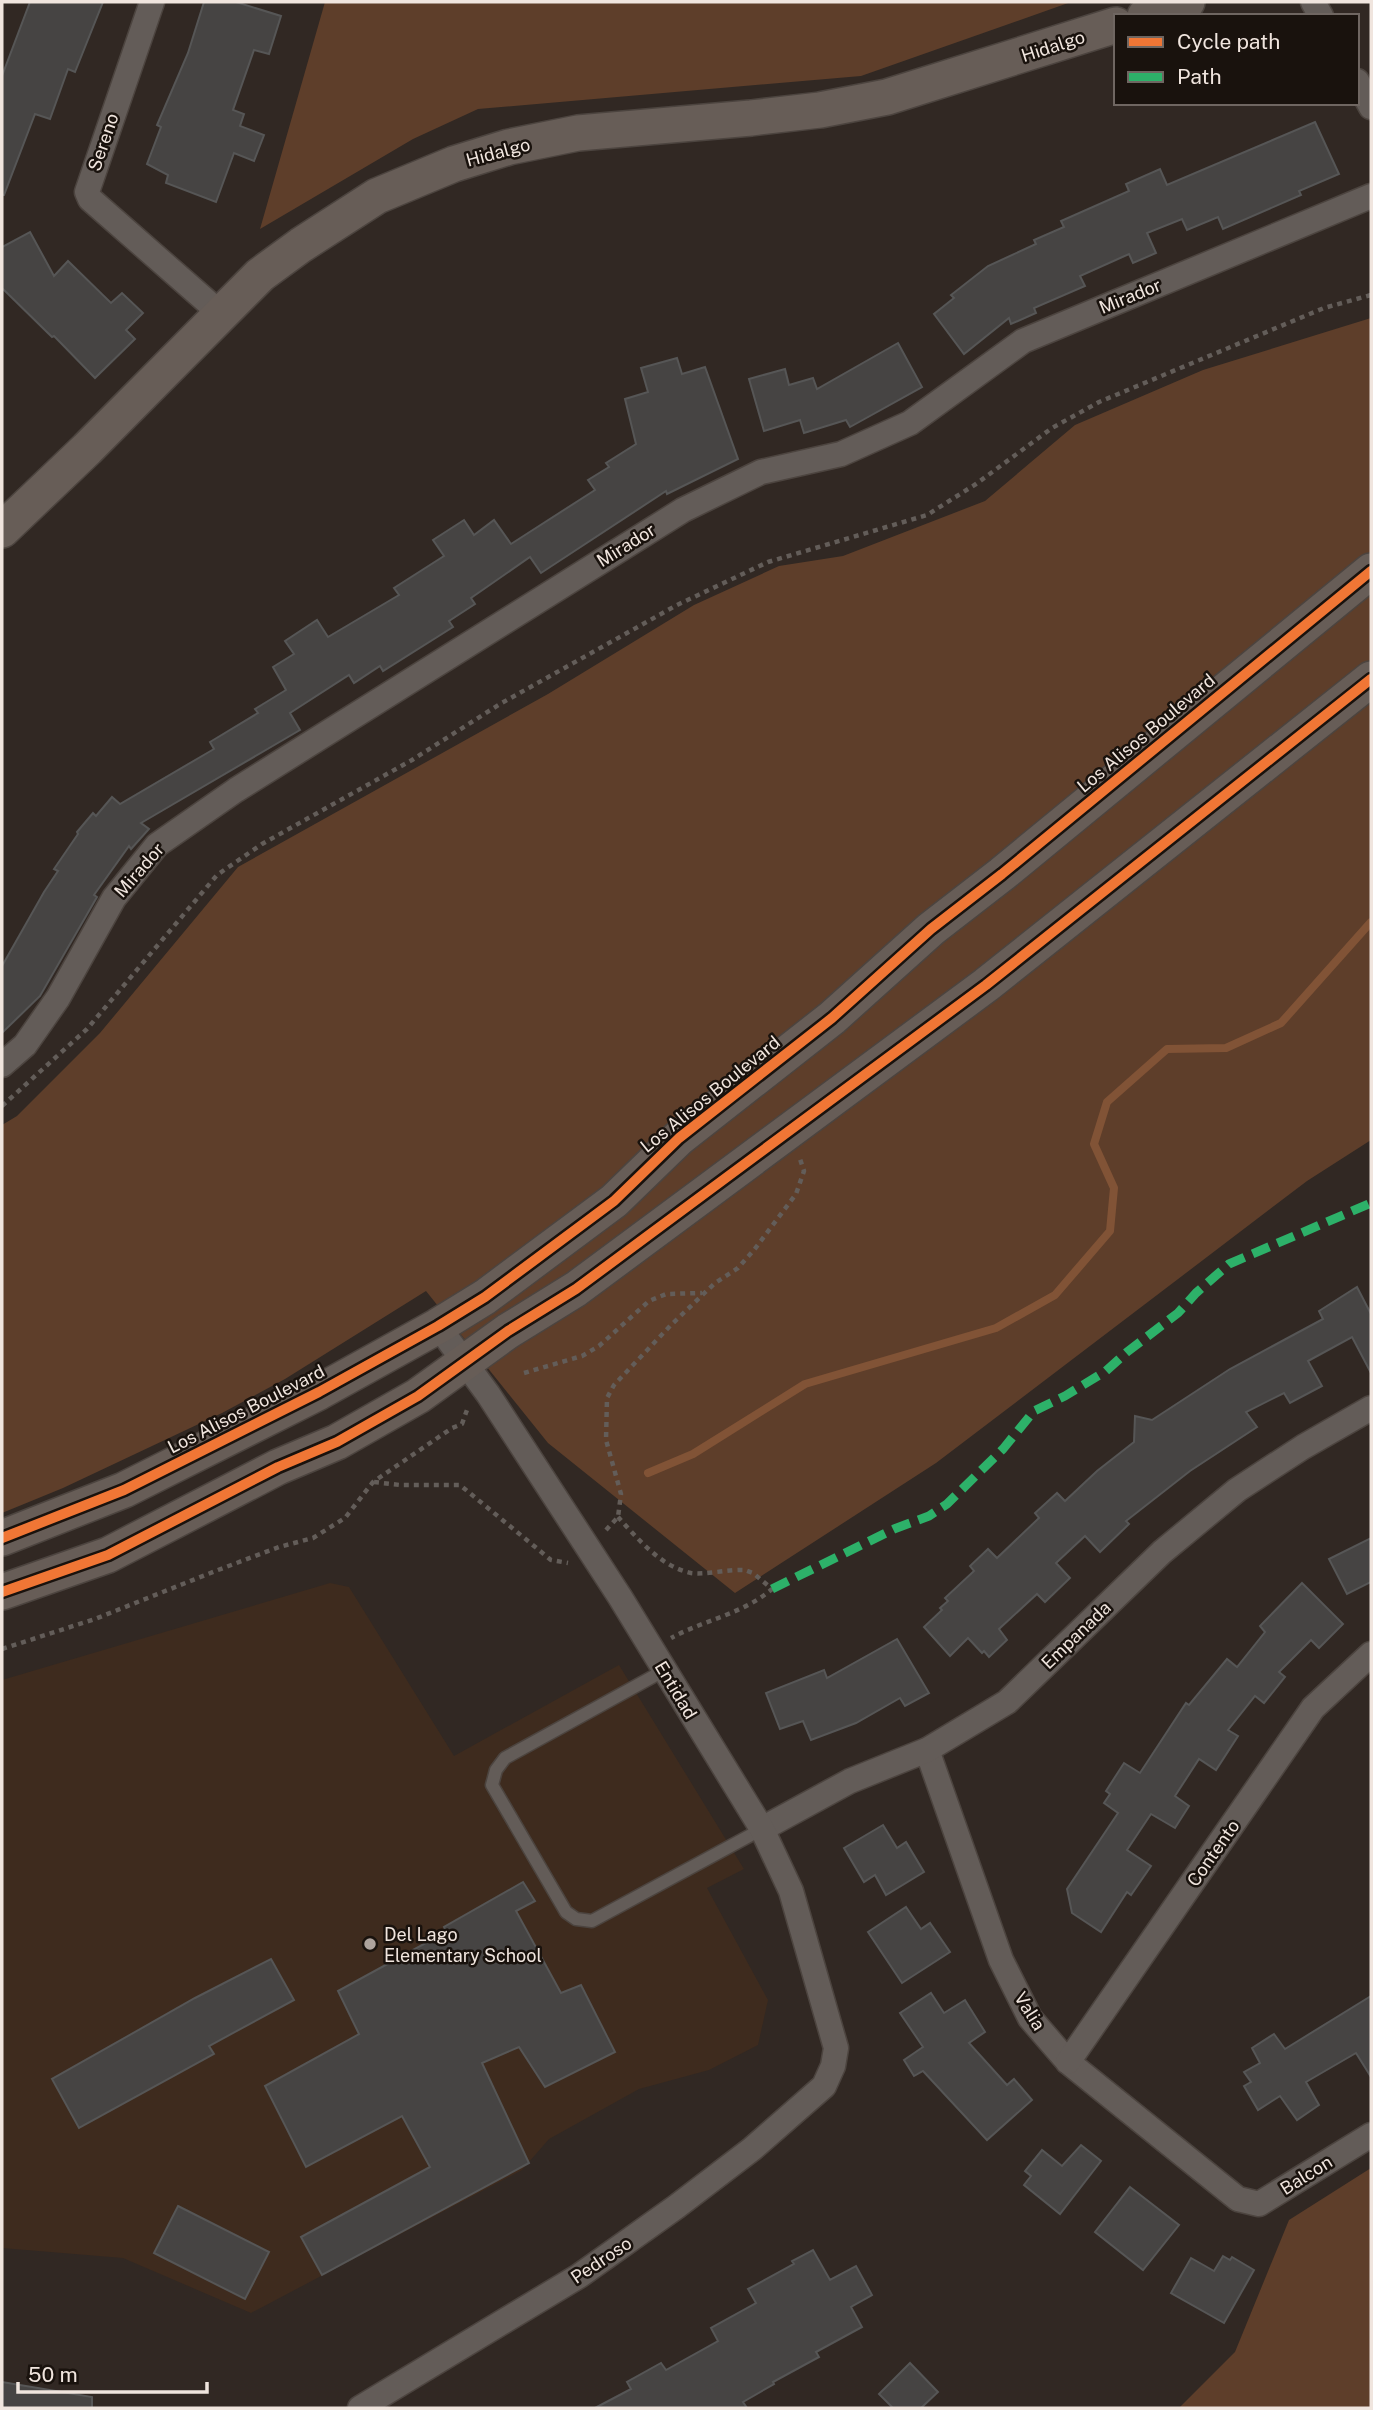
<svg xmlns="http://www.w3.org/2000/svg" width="1373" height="2410" viewBox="0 0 1373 2410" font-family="'Public Sans',sans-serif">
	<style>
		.built { fill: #3e2b1e }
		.green { fill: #5e3e2a }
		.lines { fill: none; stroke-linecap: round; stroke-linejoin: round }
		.stream { stroke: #815336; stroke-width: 8 }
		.building { fill: #464443; stroke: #565656; stroke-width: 2 }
		.lane-casing { stroke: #4c443f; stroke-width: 15 }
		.street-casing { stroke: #4c443f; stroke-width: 27 }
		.secondary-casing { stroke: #4c443f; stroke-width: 38 }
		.path { stroke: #635d59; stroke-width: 4.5; stroke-dasharray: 5 5; stroke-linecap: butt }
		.lane { stroke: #635c58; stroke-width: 12 }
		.street { stroke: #635c58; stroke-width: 24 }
		.secondary { stroke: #675d57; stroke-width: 35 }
		.quiet { stroke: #2db169; stroke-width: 9; stroke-dasharray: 18 9; stroke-linecap: butt }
		.cycleway-casing { stroke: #19120d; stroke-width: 15 }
		.cycleway { stroke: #f07635; stroke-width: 10 }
		.poi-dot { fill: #ada39d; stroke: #19120d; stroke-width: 2.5 }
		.labels { text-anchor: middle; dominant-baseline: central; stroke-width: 5; stroke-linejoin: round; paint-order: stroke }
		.street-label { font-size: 18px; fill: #f0e5de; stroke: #19120d }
		.poi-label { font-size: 18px; fill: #f0e5de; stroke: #19120d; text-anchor: start }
	</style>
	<rect width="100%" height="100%" fill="#312823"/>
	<polygon class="built" points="330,1583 349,1587 454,1756 619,1665 744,1869 707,1888 768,2000 758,2045 709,2070 639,2089 549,2139 522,2170 251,2313 123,2258 2,2248 2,1680"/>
	<g class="green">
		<polygon points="325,2 1071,2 861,76 478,109 413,139 260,229"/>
		<polygon points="1371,318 1371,1140 1307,1181 936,1463 735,1593 548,1443 426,1291 285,1379 222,1413 63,1488 2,1513 2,1125 17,1116 100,1033 238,867 548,694 694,605 779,566 843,556 985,501 1075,425 1203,370"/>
		<polygon points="1371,2168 1371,2408 1179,2408 1235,2352 1289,2220"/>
	</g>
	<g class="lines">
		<polyline class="stream" points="648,1473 693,1454 805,1384 996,1328 1055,1295 1110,1231 1114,1188 1094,1144 1107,1102 1167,1049 1226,1048 1281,1023 1371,922"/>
	</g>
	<g class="building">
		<polygon points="30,2 103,2 75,72 68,69 50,119 35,114 4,195 2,195 2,76"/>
		<polygon points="204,2 236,2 281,16 269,54 254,50 233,110 244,114 240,126 264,135 254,161 234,153 216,202 166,183 168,175 147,164 161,127 157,125 188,53"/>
		<polygon points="1315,122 1339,174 1299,191 1301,195 1223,229 1218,217 1187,230 1182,219 1147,233 1156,253 1133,263 1129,254 1080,276 1085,286 1034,308 1036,313 1011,324 1009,318 964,354 934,314 954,298 951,295 988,266 1036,244 1034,240 1064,227 1061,221 1129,191 1126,184 1160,169 1167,185"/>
		<polygon points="30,232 54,276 68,261 111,303 122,293 143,313 126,330 135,339 95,378 54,336 52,337 2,288 2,247"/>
		<polygon points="898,343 922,387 850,427 846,420 804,433 800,420 764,431 749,379 785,369 789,385 813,378 817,389"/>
		<polygon points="677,358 682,374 705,367 738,459 667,494 666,491 541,573 530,557 471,598 475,604 449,621 453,627 383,671 380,666 354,683 349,675 290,713 300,730 141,823 149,829 131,849 129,846 94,895 97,897 40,996 2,1033 2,966 44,892 58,871 54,869 78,834 77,832 93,813 96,816 112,797 120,804 214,749 210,742 258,713 255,709 286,690 273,667 294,654 285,641 317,620 328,637 399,595 394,588 444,556 433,540 464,520 474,535 494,520 511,544 595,490 588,480 609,467 606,463 636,444 625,399 648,392 641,368"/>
		<polygon points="1357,1287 1371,1314 1371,1373 1352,1337 1308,1361 1322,1386 1290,1403 1284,1393 1246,1412 1257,1427 1190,1471 1126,1521 1129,1524 1100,1552 1085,1536 1056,1563 1070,1578 1045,1602 1037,1594 999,1629 1007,1640 989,1657 984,1651 982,1653 968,1638 950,1656 924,1627 942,1610 940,1608 948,1601 945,1598 974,1571 970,1566 988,1549 997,1558 1039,1518 1035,1513 1057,1493 1065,1501 1097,1471 1134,1442 1135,1416 1152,1420 1230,1369 1323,1319 1319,1311"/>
		<polygon points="1371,1538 1371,1582 1347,1594 1329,1559"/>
		<polygon points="1302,1583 1343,1624 1319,1648 1311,1640 1279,1672 1285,1677 1264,1703 1255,1696 1228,1730 1238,1736 1216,1770 1199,1759 1175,1796 1189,1806 1175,1828 1151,1814 1127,1850 1151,1866 1131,1895 1127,1892 1101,1932 1072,1913 1067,1889 1118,1813 1104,1803 1110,1794 1106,1791 1124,1763 1140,1773 1186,1703 1189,1705 1227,1659 1237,1667 1265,1632 1260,1626"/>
		<polygon points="897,1639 929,1693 905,1706 900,1698 856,1723 811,1740 803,1721 780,1729 766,1693 824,1670 827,1678"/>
		<polygon points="883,1825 897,1848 906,1842 924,1872 886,1895 875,1875 864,1882 844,1848"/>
		<polygon points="523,1882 535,1901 516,1911 561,1993 581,1985 615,2052 545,2087 519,2047 482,2063 529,2163 322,2275 301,2237 430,2167 402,2116 306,2167 265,2086 359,2034 338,1991 446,1932 444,1927"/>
		<polygon points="906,1907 921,1929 930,1923 950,1952 902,1983 868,1932"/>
		<polygon points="271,1959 294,2000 209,2046 214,2054 79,2128 52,2079 195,1998"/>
		<polygon points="931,1993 944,2013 965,2000 985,2032 969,2043 1007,2085 1014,2079 1032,2100 987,2140 923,2071 914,2076 904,2060 923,2047 900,2013"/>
		<polygon points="1371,1996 1371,2077 1356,2053 1306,2082 1319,2105 1297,2120 1280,2096 1258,2110 1244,2086 1251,2082 1244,2072 1260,2063 1252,2048 1274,2034 1285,2049"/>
		<polygon points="1081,2145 1101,2161 1060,2214 1024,2185 1031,2176 1025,2171 1042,2150 1062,2166"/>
		<polygon points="1130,2187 1179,2225 1143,2270 1095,2232"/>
		<polygon points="178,2206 269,2252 245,2299 154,2253"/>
		<polygon points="813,2250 830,2280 856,2266 872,2295 851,2307 862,2327 816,2352 819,2357 773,2382 774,2384 743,2402 747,2408 595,2408 631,2389 627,2382 661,2363 666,2370 718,2341 711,2328 756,2303 748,2289 794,2264 792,2261"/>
		<polygon points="1223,2256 1230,2260 1232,2257 1254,2270 1224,2323 1171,2293 1191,2258 1214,2271"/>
		<polygon points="910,2363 938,2392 921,2408 893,2408 879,2394"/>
		<polygon points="2,2382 92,2397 92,2408 2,2408"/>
	</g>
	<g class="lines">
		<defs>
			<polyline id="lane" points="665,1670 505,1758 496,1770 492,1785 566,1912 576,1919 592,1921 762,1829"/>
			<g id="street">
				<polyline points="152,2 87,192 90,199 220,313"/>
				<polyline points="1313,2 1321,16"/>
				<polyline points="1357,81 1371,107"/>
				<polyline points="2,1065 25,1045 58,998 114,898 157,845 236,790 683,510 761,472 841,454 910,423 1023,341 1371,196"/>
				<polyline points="927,1750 1001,1960 1030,2018 1068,2062 1238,2199 1259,2204 1371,2135"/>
				<polyline points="762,1829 850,1781 927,1750 1007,1702 1162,1552 1237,1490 1303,1447 1371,1408"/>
				<polyline points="1068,2062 1313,1708 1371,1654"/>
				<polyline points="360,2408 579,2276 676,2207 752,2149 824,2086 833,2066 836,2048 791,1891 762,1829 620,1597 488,1394 438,1326"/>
			</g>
			<g id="secondary">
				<polyline points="1145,16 1187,2"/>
				<polyline points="2,530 87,449 260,275 301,245 377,196 454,164 509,147 578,133 751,118 820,110 887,97 1116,25"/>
				<polyline points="2,1538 124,1490 319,1392 438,1326 485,1297 614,1201 679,1138 832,1018 931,929 1002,874 1371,571"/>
				<polyline points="2,1592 108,1555 278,1467 337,1442 418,1396 508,1331 576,1289 986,985 1371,679"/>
			</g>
		</defs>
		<use href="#lane" class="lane-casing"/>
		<use href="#street" class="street-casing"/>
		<use href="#secondary" class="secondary-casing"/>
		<g class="path">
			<polyline points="2,1106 87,1029 217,875 262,844 412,760 500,704 677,605 768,562 927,515 976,484 1052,428 1099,402 1324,308 1371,295"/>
			<polyline points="524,1373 582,1356 599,1346 649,1301 666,1294 702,1293"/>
			<polyline points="374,1482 400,1485 460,1485 551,1560 568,1563"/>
			<path d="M618,1517C637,1538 661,1567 691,1573C705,1575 729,1569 745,1570L753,1573L772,1589C743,1614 704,1620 671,1638"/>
			<polyline points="606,1530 618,1517 621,1494 606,1440 607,1398 614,1385 671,1325 715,1283 738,1268 754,1250 796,1194 804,1171 800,1159"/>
			<polyline points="2,1649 95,1619 218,1570 279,1547 313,1538 345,1518 373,1482 452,1428 462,1424 468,1407"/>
		</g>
		<use href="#lane" class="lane"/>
		<use href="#street" class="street"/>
		<use href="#secondary" class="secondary"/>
		<polyline class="quiet" points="772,1589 894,1529 929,1516 947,1504 1003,1449 1034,1411 1065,1396 1106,1371 1127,1352 1178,1313 1196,1293 1229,1264 1371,1203"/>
		<defs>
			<g id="cycleway">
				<polyline points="2,1538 124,1490 319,1392 438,1326 485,1297 614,1201 679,1138 832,1018 931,929 1002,874 1371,571"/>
				<polyline points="2,1592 108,1555 278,1467 337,1442 418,1396 508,1331 576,1289 986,985 1371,679"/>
			</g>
		</defs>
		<use href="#cycleway" class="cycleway-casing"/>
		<use href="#cycleway" class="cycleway"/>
	</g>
	<circle class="poi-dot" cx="370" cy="1944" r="7"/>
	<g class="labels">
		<g class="street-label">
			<text transform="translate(1053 46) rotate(-18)">Hidalgo</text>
			<text transform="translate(103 142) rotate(-71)">Sereno</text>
			<text transform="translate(498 152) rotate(-15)">Hidalgo</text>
			<text transform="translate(1130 296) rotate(-22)">Mirador</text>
			<text transform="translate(626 545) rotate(-32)">Mirador</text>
			<text transform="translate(1146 733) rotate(-40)">Los Alisos Boulevard</text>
			<text transform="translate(139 870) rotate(-49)">Mirador</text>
			<text transform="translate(710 1094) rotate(-39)">Los Alisos Boulevard</text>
			<text transform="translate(246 1409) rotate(-27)">Los Alisos Boulevard</text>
			<text transform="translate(1076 1635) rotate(-44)">Empanada</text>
			<text transform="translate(676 1690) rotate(59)">Entidad</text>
			<text transform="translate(1213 1853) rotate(-55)">Contento</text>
			<text transform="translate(1030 2011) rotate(58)">Valia</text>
			<text transform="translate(1306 2175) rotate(-32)">Balcon</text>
			<text transform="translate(601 2260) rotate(-34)">Pedroso</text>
		</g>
		<g class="poi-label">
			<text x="384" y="1934">Del Lago<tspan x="384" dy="21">Elementary School</tspan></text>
		</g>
	</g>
	<rect width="1373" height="2410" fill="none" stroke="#f0e5de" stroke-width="7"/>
	<rect x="1114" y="14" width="245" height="91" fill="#19120d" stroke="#6f6661" stroke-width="2"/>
	<rect x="1128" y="37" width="35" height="10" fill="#f07635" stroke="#6f6661" stroke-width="2"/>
	<text x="1177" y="49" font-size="21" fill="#f0e5de">Cycle path</text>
	<rect x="1128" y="72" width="35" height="10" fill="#2db169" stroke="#6f6661" stroke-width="2"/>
	<text x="1177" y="84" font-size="21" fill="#f0e5de">Path</text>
	<path d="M18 2382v10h189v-10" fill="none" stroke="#f0e5de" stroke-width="3.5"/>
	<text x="28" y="2382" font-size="21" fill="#f0e5de" stroke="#19120d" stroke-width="5" paint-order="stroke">50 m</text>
</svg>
